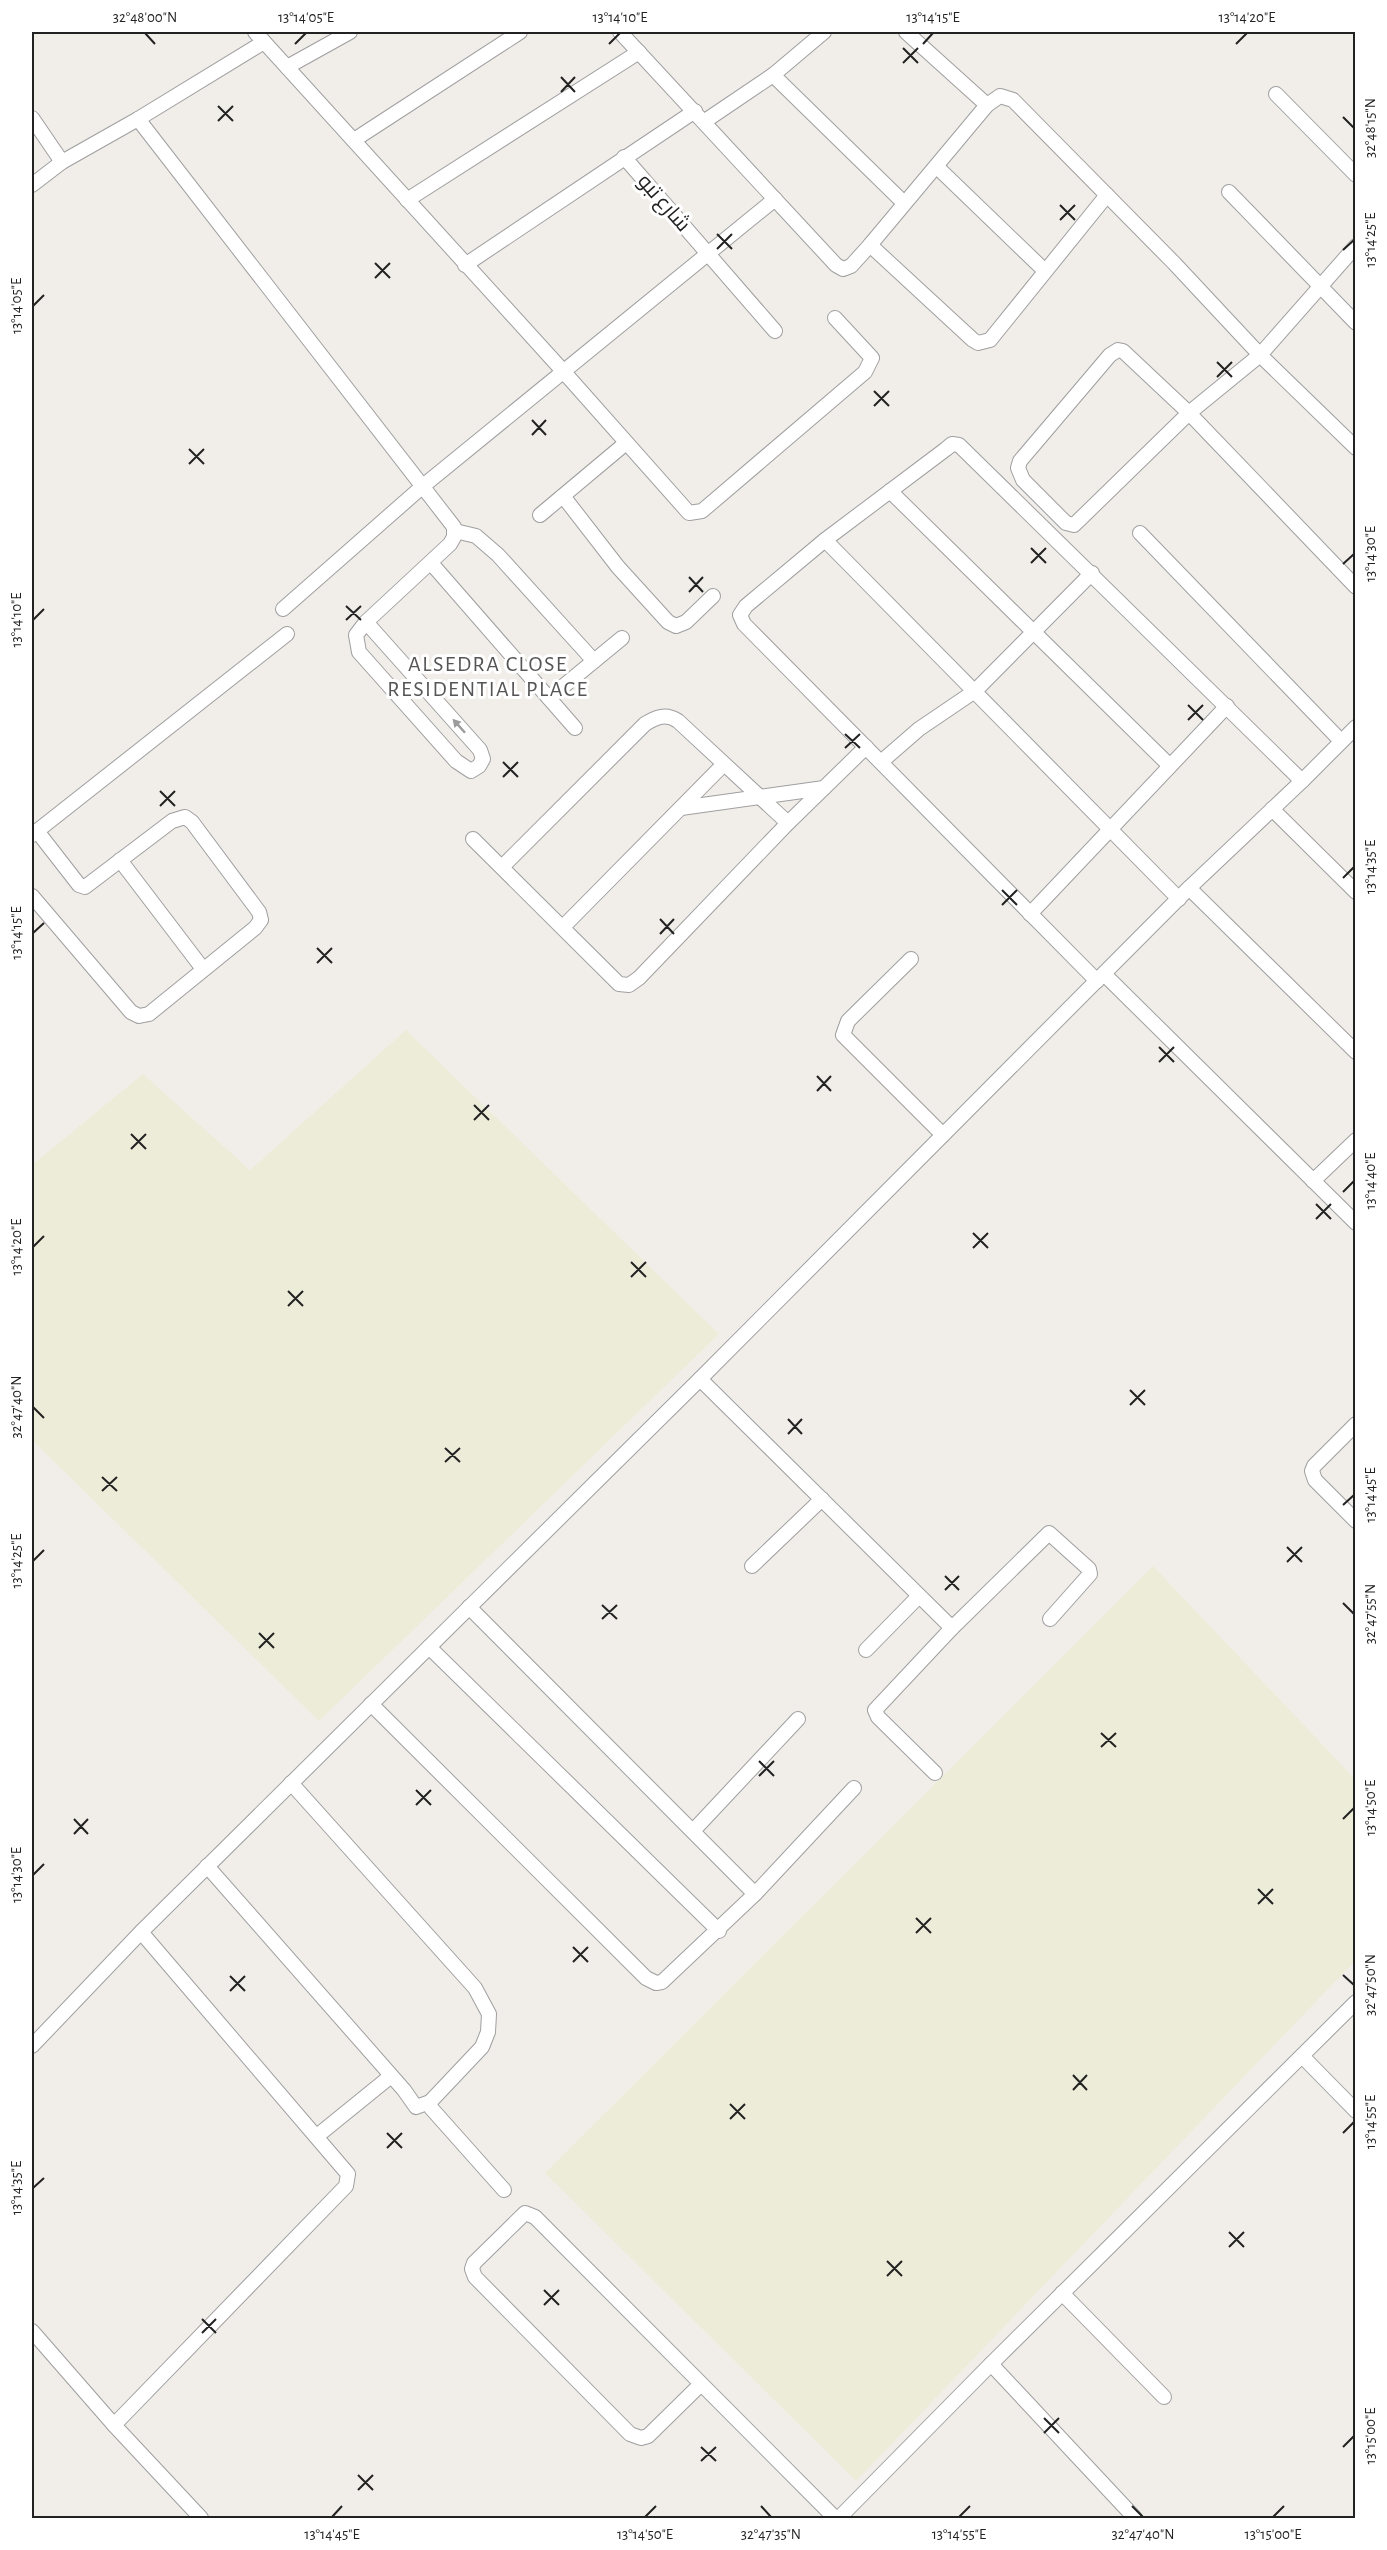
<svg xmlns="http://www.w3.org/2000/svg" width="1387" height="2550" viewBox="0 0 1387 2550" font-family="'Alegreya Sans',Cairo,sans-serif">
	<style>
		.farmland { fill: #edecd8 }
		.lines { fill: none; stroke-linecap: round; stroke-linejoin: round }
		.minor-casing { stroke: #9f9f9f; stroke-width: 16 }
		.minor { stroke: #fff; stroke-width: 14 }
		.oneway { fill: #9c9c9c }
		.ticks { fill: none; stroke: #222; stroke-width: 2 }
		.labels { text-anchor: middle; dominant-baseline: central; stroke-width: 6; stroke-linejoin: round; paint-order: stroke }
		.street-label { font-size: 21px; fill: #222; stroke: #fff }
		.neighbourhood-label { font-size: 22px; letter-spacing: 1.5px; fill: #555; stroke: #fff }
		.neatline { fill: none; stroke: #222; stroke-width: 2 }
		.ticks-label { font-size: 15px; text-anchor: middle; fill: #222 }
	</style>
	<rect width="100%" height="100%" fill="#f1eeea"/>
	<g class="farmland">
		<polygon points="406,1030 719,1334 319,1721 32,1440 32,1165 143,1074 250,1170"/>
		<polygon points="1153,1566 1355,1779 1355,1961 856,2481 545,2173"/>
	</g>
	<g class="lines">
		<defs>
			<g id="minor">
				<polyline points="255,32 563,371 689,513 702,511 865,372 872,358 835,318"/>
				<polyline points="620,32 836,265 843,269 851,266 870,245 987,105 1000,96 1013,100 1174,263 1260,355 1356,448"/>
				<polyline points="906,32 987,105"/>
				<polyline points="287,67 350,32"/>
				<polyline points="773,75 904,203"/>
				<polyline points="1276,94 1356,175"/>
				<polyline points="32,118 62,162"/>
				<polyline points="138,119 454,527 454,537 450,544 366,622 356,635 359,652 456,761 471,771 479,766 483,759 480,750 366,622"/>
				<polyline points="705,121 773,75 824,32"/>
				<polyline points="354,140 520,32"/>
				<polyline points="624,157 775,331"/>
				<polyline points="937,167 1045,271"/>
				<polyline points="32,185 62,162 138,119 264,42"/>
				<polyline points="1229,192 1356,323"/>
				<polyline points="407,200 639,52"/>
				<polyline points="870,245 973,340 978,343 990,340 1107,195"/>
				<polyline points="1356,246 1260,355 1189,413 1074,525 1066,523 1023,480 1018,468 1020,461 1110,355 1118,350 1123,351 1189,413 1356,587"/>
				<polyline points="465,265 695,111"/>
				<polyline points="890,491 1169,765"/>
				<polyline points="563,496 618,567 668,622 676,626 686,622 713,596"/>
				<polyline points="540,515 626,443"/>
				<polyline points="455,531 476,536 498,555 594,661"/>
				<polyline points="1140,533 1341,741"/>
				<polyline points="825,540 1179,899"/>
				<polyline points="431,563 575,728"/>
				<polyline points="283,609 423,486 775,199"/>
				<polyline points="549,698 622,638"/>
				<polyline points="881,762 919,729 975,691 1092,573"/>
				<polyline points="681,808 824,788"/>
				<polyline points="1272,809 1356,892"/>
				<polyline points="32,835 287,634"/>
				<polyline points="473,839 619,984 629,985 639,978 788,823 866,747"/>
				<polyline points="120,860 203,969"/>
				<path d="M502,867L645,724C656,717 666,713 678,721L788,823"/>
				<polyline points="1189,888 1356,1052"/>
				<polyline points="32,896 131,1012 139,1016 149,1014 255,928 261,920 259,912 192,822 185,817 172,821 85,887 79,885 37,831"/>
				<polyline points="1030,914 1227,706"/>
				<polyline points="563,927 723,765"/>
				<polyline points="911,959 848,1021 843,1035 943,1135"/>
				<polyline points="1104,974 1356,1223"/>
				<polyline points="1097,981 744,624 740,615 746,606 825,540 946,449 952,444 959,445 1302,781"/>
				<polyline points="1313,1181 1356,1140"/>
				<polyline points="700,1379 952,1628"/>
				<polyline points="1356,1424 1314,1466 1312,1471 1315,1480 1356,1521"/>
				<polyline points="752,1566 822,1499"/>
				<polyline points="429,1647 719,1931"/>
				<polyline points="866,1650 919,1596"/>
				<polyline points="371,1704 646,1978 656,1983 662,1982 755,1894 469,1607"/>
				<polyline points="935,1773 878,1717 875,1710 952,1628 1049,1533 1089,1569 1090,1574 1050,1619"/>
				<polyline points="693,1831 798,1719"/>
				<polyline points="207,1866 404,2090 416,2107 430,2102 482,2047 488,2032 489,2014 475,1988 291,1783"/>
				<polyline points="755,1894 854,1788"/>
				<polyline points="32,2046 141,1932 700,1379 1189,888 1302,781 1356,727"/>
				<polyline points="1302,2056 1356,2111"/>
				<polyline points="430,2102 431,2108 504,2190"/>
				<polyline points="317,2136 391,2076"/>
				<polyline points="1062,2293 1164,2397"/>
				<polyline points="32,2331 114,2425 201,2518"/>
				<polyline points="991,2364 1135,2518"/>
				<polyline points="700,2385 648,2436 641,2438 630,2434 475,2277 472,2269 474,2263 525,2213 535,2217 835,2518"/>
				<polyline points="114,2425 346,2186 348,2174 141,1932"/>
				<polyline points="839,2518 991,2364 1356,2002"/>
			</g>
		</defs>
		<use href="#minor" class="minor-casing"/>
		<use href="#minor" class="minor"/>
	</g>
	<defs><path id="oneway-solid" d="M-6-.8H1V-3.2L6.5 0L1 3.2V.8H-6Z" transform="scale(1.5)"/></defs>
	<use class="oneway" href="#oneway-solid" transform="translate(459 726) rotate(-132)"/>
	<path class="ticks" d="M145,33L155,44M295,44L306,33M609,44L620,33M923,44L933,33M1236,44L1247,33M903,48L918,63M903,63L918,48M561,77L575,92M561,92L575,77M218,106L233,121M1343,117L1354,128M218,121L233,106M1060,205L1075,220M1060,220L1075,205M717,234L732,249M717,249L732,234M1343,250L1354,240M375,263L390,278M375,278L390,263M33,306L44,295M1217,362L1232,377M1217,377L1232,362M874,391L889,406M874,406L889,391M532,420L546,435M532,435L546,420M189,449L204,464M189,464L204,449M1031,548L1046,563M1031,563L1046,548M1343,564L1354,554M689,577L703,592M689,592L703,577M346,606L361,620M33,620L44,609M346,620L361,606M1188,705L1203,720M1188,720L1203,705M845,734L860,748M845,748L860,734M503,762L518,777M503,777L518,762M160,791L175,806M160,806L175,791M1343,878L1354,867M1002,890L1017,905M1002,905L1017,890M660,919L674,934M33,933L44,923M660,934L674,919M317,948L332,963M317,963L332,948M1159,1047L1174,1062M1159,1062L1174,1047M817,1076L831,1091M817,1091L831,1076M474,1105L489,1120M474,1120L489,1105M131,1134L146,1149M131,1149L146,1134M1343,1192L1354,1181M1316,1204L1331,1219M1316,1219L1331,1204M973,1233L988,1248M33,1247L44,1236M973,1248L988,1233M631,1262L646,1277M631,1277L646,1262M288,1291L303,1306M288,1306L303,1291M1130,1390L1145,1405M1130,1405L1145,1390M33,1407L44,1418M788,1419L802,1434M788,1434L802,1419M445,1448L460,1462M445,1462L460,1448M102,1477L117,1491M102,1491L117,1477M1343,1505L1354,1495M1287,1547L1302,1562M33,1561L44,1550M1287,1562L1302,1547M945,1576L959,1590M945,1590L959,1576M1343,1603L1354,1614M602,1605L617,1619M602,1619L617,1605M259,1633L274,1648M259,1648L274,1633M1101,1733L1116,1747M1101,1747L1116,1733M759,1761L774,1776M759,1776L774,1761M416,1790L431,1805M416,1805L431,1790M74,1819L88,1834M1343,1819L1354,1808M74,1834L88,1819M33,1875L44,1864M1258,1889L1273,1904M1258,1904L1273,1889M916,1918L931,1933M916,1933L931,1918M573,1947L588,1962M573,1962L588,1947M1343,1975L1354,1985M230,1976L245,1991M230,1991L245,1976M1073,2075L1087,2090M1073,2090L1087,2075M730,2104L745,2119M730,2119L745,2104M387,2133L402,2148M1343,2133L1354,2122M387,2148L402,2133M33,2188L44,2178M1229,2232L1244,2247M1229,2247L1244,2232M887,2261L902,2276M887,2276L902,2261M544,2290L559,2305M544,2305L559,2290M202,2319L216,2333M202,2333L216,2319M1044,2418L1059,2433M1044,2433L1059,2418M701,2447L716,2461M1343,2447L1354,2436M701,2461L716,2447M358,2475L373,2490M358,2490L373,2475M761,2506L771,2517M1132,2506L1143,2517M332,2517L342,2506M645,2517L656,2506M959,2517L970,2506M1273,2517L1284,2506"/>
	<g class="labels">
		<g class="street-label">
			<text transform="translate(664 203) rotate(49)">شارع تبو</text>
		</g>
		<g class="neighbourhood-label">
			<text x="488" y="664">ALSEDRA CLOSE<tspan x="488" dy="25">RESIDENTIAL PLACE</tspan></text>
		</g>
	</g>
	<rect width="1387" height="2550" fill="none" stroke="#ffffff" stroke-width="66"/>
	<rect x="33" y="33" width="1321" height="2484" class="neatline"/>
	<g class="ticks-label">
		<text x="145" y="22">32°48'00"N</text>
		<text x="306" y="22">13°14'05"E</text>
		<text x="620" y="22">13°14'10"E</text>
		<text x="933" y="22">13°14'15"E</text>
		<text x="1247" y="22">13°14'20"E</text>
		<text transform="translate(1370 128) rotate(-90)" y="5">32°48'15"N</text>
		<text transform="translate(1370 240) rotate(-90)" y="5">13°14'25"E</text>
		<text transform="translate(16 306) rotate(-90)" y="5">13°14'05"E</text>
		<text transform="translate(1370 554) rotate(-90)" y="5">13°14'30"E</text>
		<text transform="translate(16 620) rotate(-90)" y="5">13°14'10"E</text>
		<text transform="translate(1370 867) rotate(-90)" y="5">13°14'35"E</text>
		<text transform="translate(16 933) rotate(-90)" y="5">13°14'15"E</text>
		<text transform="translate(1370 1181) rotate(-90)" y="5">13°14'40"E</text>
		<text transform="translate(16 1247) rotate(-90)" y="5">13°14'20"E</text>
		<text transform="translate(16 1407) rotate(-90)" y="5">32°47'40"N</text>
		<text transform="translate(1370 1495) rotate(-90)" y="5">13°14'45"E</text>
		<text transform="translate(16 1561) rotate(-90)" y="5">13°14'25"E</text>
		<text transform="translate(1370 1614) rotate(-90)" y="5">32°47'55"N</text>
		<text transform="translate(1370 1808) rotate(-90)" y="5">13°14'50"E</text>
		<text transform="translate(16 1875) rotate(-90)" y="5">13°14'30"E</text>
		<text transform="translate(1370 1985) rotate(-90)" y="5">32°47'50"N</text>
		<text transform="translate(1370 2122) rotate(-90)" y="5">13°14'55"E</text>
		<text transform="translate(16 2188) rotate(-90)" y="5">13°14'35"E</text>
		<text transform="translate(1370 2436) rotate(-90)" y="5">13°15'00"E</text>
		<text x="332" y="2539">13°14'45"E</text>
		<text x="645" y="2539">13°14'50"E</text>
		<text x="771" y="2539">32°47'35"N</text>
		<text x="959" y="2539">13°14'55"E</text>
		<text x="1143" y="2539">32°47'40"N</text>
		<text x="1273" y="2539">13°15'00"E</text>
	</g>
</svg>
